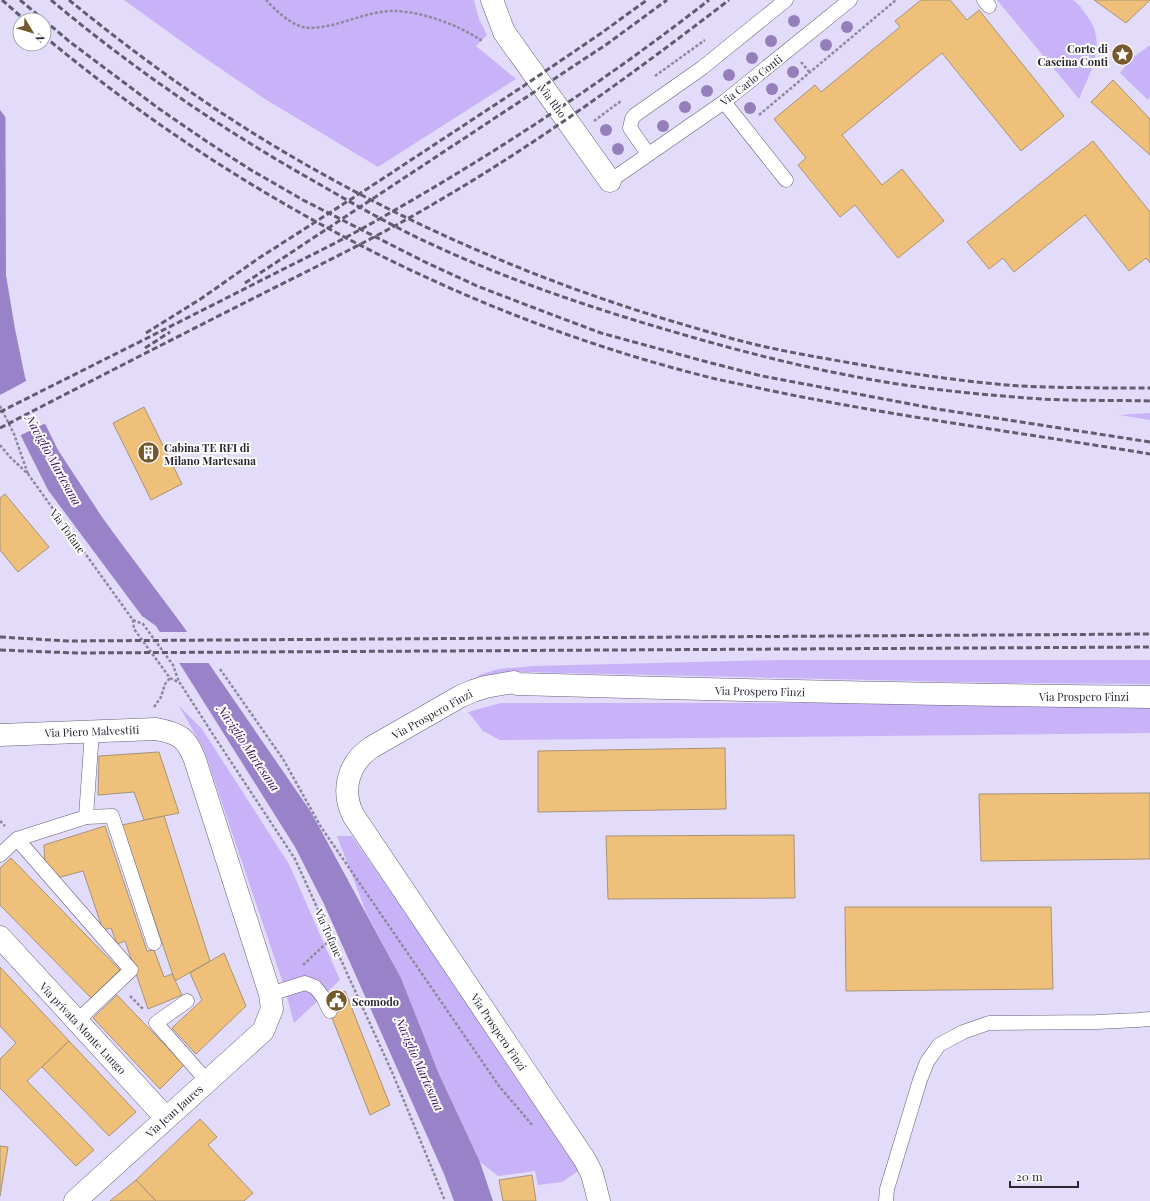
<svg xmlns="http://www.w3.org/2000/svg" width="1150" height="1201" viewBox="0 0 1150 1201" font-family="'Playfair Display',serif">
	<style>
		.green { fill: #c8b3f8 }
		.water { fill: #9983c8 }
		.pier { fill: #e3dbfa }
		.building { fill: #efc079; stroke: #a69479 }
		.lines { fill: none; stroke-linecap: round; stroke-linejoin: round }
		.lane-casing { stroke: #665f7a; stroke-width: 15 }
		.street-casing { stroke: #665f7a; stroke-width: 23 }
		.path { stroke: #8e889f; stroke-width: 2.5; stroke-dasharray: 3 2; stroke-linecap: butt }
		.lane { stroke: #fff; stroke-width: 14 }
		.street { stroke: #fff; stroke-width: 22 }
		.rail { stroke: #615c6e; stroke-width: 3; stroke-dasharray: 6 3; stroke-linecap: butt }
		.tree { fill: #947fbb }
		.labels { text-anchor: middle; dominant-baseline: central; stroke-width: 4; stroke-linejoin: round; paint-order: stroke }
		.poi-label { font-size: 11px; font-weight: bold; fill: #2a2733; stroke: #fff; text-anchor: start }
		.street-label { font-size: 11px; fill: #2a2733; stroke: #fff }
		.water-label { font-size: 12px; font-style: italic; fill: #340d61; stroke: #fff }
	</style>
	<rect width="100%" height="100%" fill="#e3dbfa"/>
	<g class="green">
		<polygon points="124,0 474,0 479,19 487,35 476,46 516,79 378,167 265,99 199,54"/>
		<path d="M997,0H1073C1079,4 1083,10 1087,16C1108,43 1090,72 1079,99Z"/>
		<polygon points="1150,45 1150,97 1148,100 1120,73 1131,59"/>
		<polygon points="1150,413 1150,420 1119,415"/>
		<polygon points="779,660 1150,660 1150,684 1004,683 522,672 477,679 479,675 499,669 534,666"/>
		<polygon points="501,703 1150,703 1150,733 500,740 483,731 468,712"/>
		<polygon points="179,706 202,729 289,864 340,980 294,1023 285,989 204,750"/>
		<polygon points="337,836 352,836 564,1142 578,1171 562,1182 538,1185 535,1171 498,1176 480,1162 439,1074 401,978 366,912"/>
	</g>
	<polygon class="water" points="0,0 5,0 6,275 15,329 25,377 31,395 58,450 102,517 115,535 183,626 311,812 401,978 439,1074 480,1162 493,1201 454,1201 444,1174 324,904 295,847 156,626 142,616 48,490 0,394"/>
	<g class="pier">
		<polygon points="0,0 7,0 7,119 0,110"/>
		<polygon points="28,380 33,394 46,423 19,436 0,399 0,395"/>
		<polygon points="157,632 190,632 211,663 177,663"/>
	</g>
	<g class="building">
		<polygon points="921,0 950,0 967,20 979,10 1064,116 1021,151 942,53 842,135 882,185 902,169 944,221 898,258 855,205 840,217 798,165 806,158 774,119 815,85 821,92 900,27 895,21"/>
		<polygon points="1094,0 1150,0 1126,23"/>
		<polygon points="1113,80 1150,119 1150,155 1091,102"/>
		<polygon points="1093,141 1150,212 1150,263 1146,258 1129,271 1085,215 1014,272 1003,258 989,269 967,242"/>
		<polygon points="144,407 182,484 151,500 113,423"/>
		<polygon points="5,494 49,547 18,572 0,550 0,498"/>
		<polygon points="725,748 726,809 538,812 538,751"/>
		<polygon points="159,752 179,813 144,820 134,792 98,795 99,756"/>
		<polygon points="1150,793 1150,859 981,861 979,794"/>
		<polygon points="164,816 210,961 175,981 122,825"/>
		<polygon points="105,826 147,951 154,950 164,977 172,974 182,995 148,1009 125,941 117,944 111,928 103,930 83,871 57,878 45,867 44,845"/>
		<polygon points="794,835 795,898 608,899 606,836"/>
		<polygon points="11,858 120,970 91,998 0,905 0,868"/>
		<polygon points="845,907 1051,907 1053,989 846,991"/>
		<polygon points="224,953 246,1006 196,1054 172,1028 202,1000 190,973"/>
		<polygon points="0,967 69,1041 27,1081 94,1150 76,1166 0,1088 0,1059 16,1043 0,1026"/>
		<polygon points="345,991 390,1105 370,1115 325,1000"/>
		<polygon points="117,995 184,1065 160,1089 93,1018"/>
		<polygon points="69,1041 136,1112 109,1136 42,1067"/>
		<polygon points="200,1119 217,1137 208,1145 253,1193 244,1201 156,1201 136,1180"/>
		<polygon points="0,1146 8,1147 0,1196"/>
		<polygon points="532,1175 536,1201 503,1201 499,1180"/>
		<polygon points="136,1180 156,1201 110,1201"/>
	</g>
	<g class="lines">
		<defs>
			<g id="lane">
				<polyline points="984,0 989,6"/>
				<polyline points="724,102 786,180"/>
				<polyline points="648,154 630,128 632,119 635,115 702,68 786,0"/>
				<polyline points="610,181 724,102 850,0"/>
				<polyline points="86,817 92,731"/>
				<polyline points="17,839 131,970 77,1021"/>
				<polyline points="0,855 17,839 86,817 112,816 154,943"/>
				<polyline points="270,994 305,983 315,987 323,997 330,1011"/>
				<polyline points="187,1001 156,1023 207,1081"/>
				<polyline points="886,1201 887,1189 920,1080 927,1062 939,1045 963,1032 989,1023 1097,1022 1138,1020 1150,1019"/>
			</g>
			<g id="street">
				<polyline points="492,0 504,32 610,181"/>
				<path d="M0,735L156,729C179,733 187,738 195,760L270,994L272,1009L263,1031L75,1201"/>
				<polyline points="0,937 166,1118"/>
				<path d="M599,1201L592,1174L585,1160L353,815C341,790 348,763 372,747L461,696L473,691L485,687L514,682L517,684C728,690 939,695 1150,697"/>
			</g>
		</defs>
		<use href="#lane" class="lane-casing"/>
		<use href="#street" class="street-casing"/>
		<g class="path">
			<path d="M266,0C274,9 290,24 303,27C330,32 363,11 393,11C421,11 459,25 482,41"/>
			<polyline points="801,62 810,73"/>
			<polyline points="655,76 705,40"/>
			<polyline points="759,115 896,0"/>
			<polyline points="594,121 621,101"/>
			<polyline points="0,406 14,434 28,474"/>
			<polyline points="0,445 10,457 28,474 133,620 134,629 170,678 180,683 214,736 295,859 392,1072 433,1171 445,1201"/>
			<polyline points="133,620 143,624 173,665 179,682"/>
			<polyline points="220,669 283,759 321,827 499,1086 533,1126"/>
			<polyline points="154,707 161,697 165,684 170,678"/>
			<polyline points="0,821 5,826"/>
			<polyline points="303,965 332,938"/>
			<polyline points="130,996 144,1010"/>
		</g>
		<use href="#lane" class="lane"/>
		<use href="#street" class="street"/>
		<g class="rail">
			<polyline points="2,0 25,20"/>
			<polyline points="20,0 44,20"/>
			<path d="M51,0C132,68 220,128 312,180C345,199 378,218 412,235C500,278 594,309 688,336C761,357 835,375 911,386C954,392 998,396 1042,399C1078,401 1114,400 1150,401"/>
			<path d="M69,0C139,57 212,110 291,156C409,225 536,280 668,320C696,328 724,337 753,344C787,352 822,358 857,364C911,374 966,382 1020,386C1064,388 1107,388 1150,388"/>
			<polyline points="44,20 70,42 158,108 206,141 251,170 303,200 423,261 477,286 545,312 601,333 711,363 762,376 937,409 1150,442"/>
			<path d="M44,36C237,197 471,319 716,379C739,384 763,389 787,394C907,418 1029,434 1150,454"/>
			<polyline points="245,283 607,44 667,0"/>
			<polyline points="146,333 202,298 259,258 370,187 522,87 600,34 647,0"/>
			<polyline points="145,348 170,332"/>
			<path d="M0,412C85,369 170,327 254,284C291,265 329,247 365,227C485,160 600,85 709,0"/>
			<path d="M0,428C85,384 169,341 254,298C315,267 376,238 435,203C538,143 634,73 729,0"/>
			<polyline points="0,637 68,641 1150,634"/>
			<polyline points="0,650 76,653 1150,647"/>
		</g>
	</g>
	<g class="tree">
		<circle cx="794" cy="21" r="6"/>
		<circle cx="847" cy="27" r="6"/>
		<circle cx="771" cy="41" r="6"/>
		<circle cx="826" cy="45" r="6"/>
		<circle cx="752" cy="58" r="6"/>
		<circle cx="793" cy="72" r="6"/>
		<circle cx="729" cy="75" r="6"/>
		<circle cx="772" cy="89" r="6"/>
		<circle cx="707" cy="91" r="6"/>
		<circle cx="685" cy="107" r="6"/>
		<circle cx="750" cy="108" r="6"/>
		<circle cx="663" cy="126" r="6"/>
		<circle cx="606" cy="130" r="6"/>
		<circle cx="618" cy="149" r="6"/>
	</g>
	<defs>
		<symbol id="sight-disc" viewBox="-11 -11 22 22"><circle r="9.5" fill="#75592c" stroke="#fff"/><path d="M0-6L1.8-2.2L6-1.7L2.9 1.2L3.7 5.4L0 3.3L-3.7 5.4L-2.9 1.2L-6-1.7L-1.8-2.2Z" fill="#fff"/></symbol>
		<symbol id="building-disc" viewBox="-11 -11 22 22"><circle r="9.5" fill="#75592c" stroke="#fff"/><path d="M-4-6H4V6H1V3H-1V6H-4ZM-2.5-4.3h1.7v1.8h-1.7ZM.8-4.3h1.7v1.8H.8ZM-2.5-1h1.7V.8h-1.7ZM.8-1h1.7V.8H.8Z" fill="#fff"/></symbol>
		<symbol id="civic-disc" viewBox="-11 -11 22 22"><circle r="9.5" fill="#75592c" stroke="#fff"/><path d="M-.6-6.5H3V-4.5H.6V-3L4-1V1h2V6H-6V1h2V-1L-.6-3ZM-1.2 2.5V6h2.4V2.5Z" fill="#fff"/></symbol>
	</defs>
	<g fill-rule="evenodd">
		<use href="#sight-disc" x="1110" y="42" width="25" height="25"/>
		<use href="#building-disc" x="136" y="440" width="25" height="25"/>
		<use href="#civic-disc" x="324" y="988" width="25" height="25"/>
	</g>
	<g class="labels">
		<g class="poi-label">
			<text x="1108" y="48" text-anchor="end">Corte di<tspan x="1108" dy="13">Cascina Conti</tspan></text>
			<text x="164" y="447">Cabina TE RFI di<tspan x="164" dy="13">Milano Martesana</tspan></text>
			<text x="352" y="1001">Scomodo</text>
		</g>
		<g class="street-label">
			<text transform="translate(751 80) rotate(-38)">Via Carlo Conti</text>
			<text transform="translate(553 101) rotate(54)">Via Rho</text>
			<text transform="translate(68 531) rotate(54)">Via Tofane</text>
			<text transform="translate(760 691) rotate(1)">Via Prospero Finzi</text>
			<text x="1084" y="696">Via Prospero Finzi</text>
			<text transform="translate(432 714) rotate(-29)">Via Prospero Finzi</text>
			<text transform="translate(92 731) rotate(-2)">Via Piero Malvestiti</text>
			<text transform="translate(329 933) rotate(66)">Via Tofane</text>
			<text transform="translate(83 1028) rotate(47)">Via privata Monte Lungo</text>
			<text transform="translate(499 1032) rotate(56)">Via Prospero Finzi</text>
			<text transform="translate(174 1111) rotate(-42)">Via Jean Jaures</text>
		</g>
		<g class="water-label">
			<text transform="translate(54 460) rotate(61)">Naviglio Martesana</text>
			<text transform="translate(249 748) rotate(56)">Naviglio Martesana</text>
			<text transform="translate(420 1064) rotate(66)">Naviglio Martesana</text>
		</g>
	</g>
	<g transform="translate(32 32) rotate(128)"><circle r="19" fill="#ffffff" stroke="#aaa9ad"/>
	<path d="M0-3L7 15L0 10L-7 15Z" fill="#75592c"/>
	<text y="-6" font-size="11" font-weight="bold" text-anchor="middle" fill="#2a2733">N</text>
	</g>
	<path d="M1010 1181v6h68v-6" fill="none" stroke="#2a2733" stroke-width="2"/>
	<text x="1016" y="1181" font-size="12" fill="#2a2733" stroke="#ffffff" stroke-width="3" paint-order="stroke">20 m</text>
</svg>
